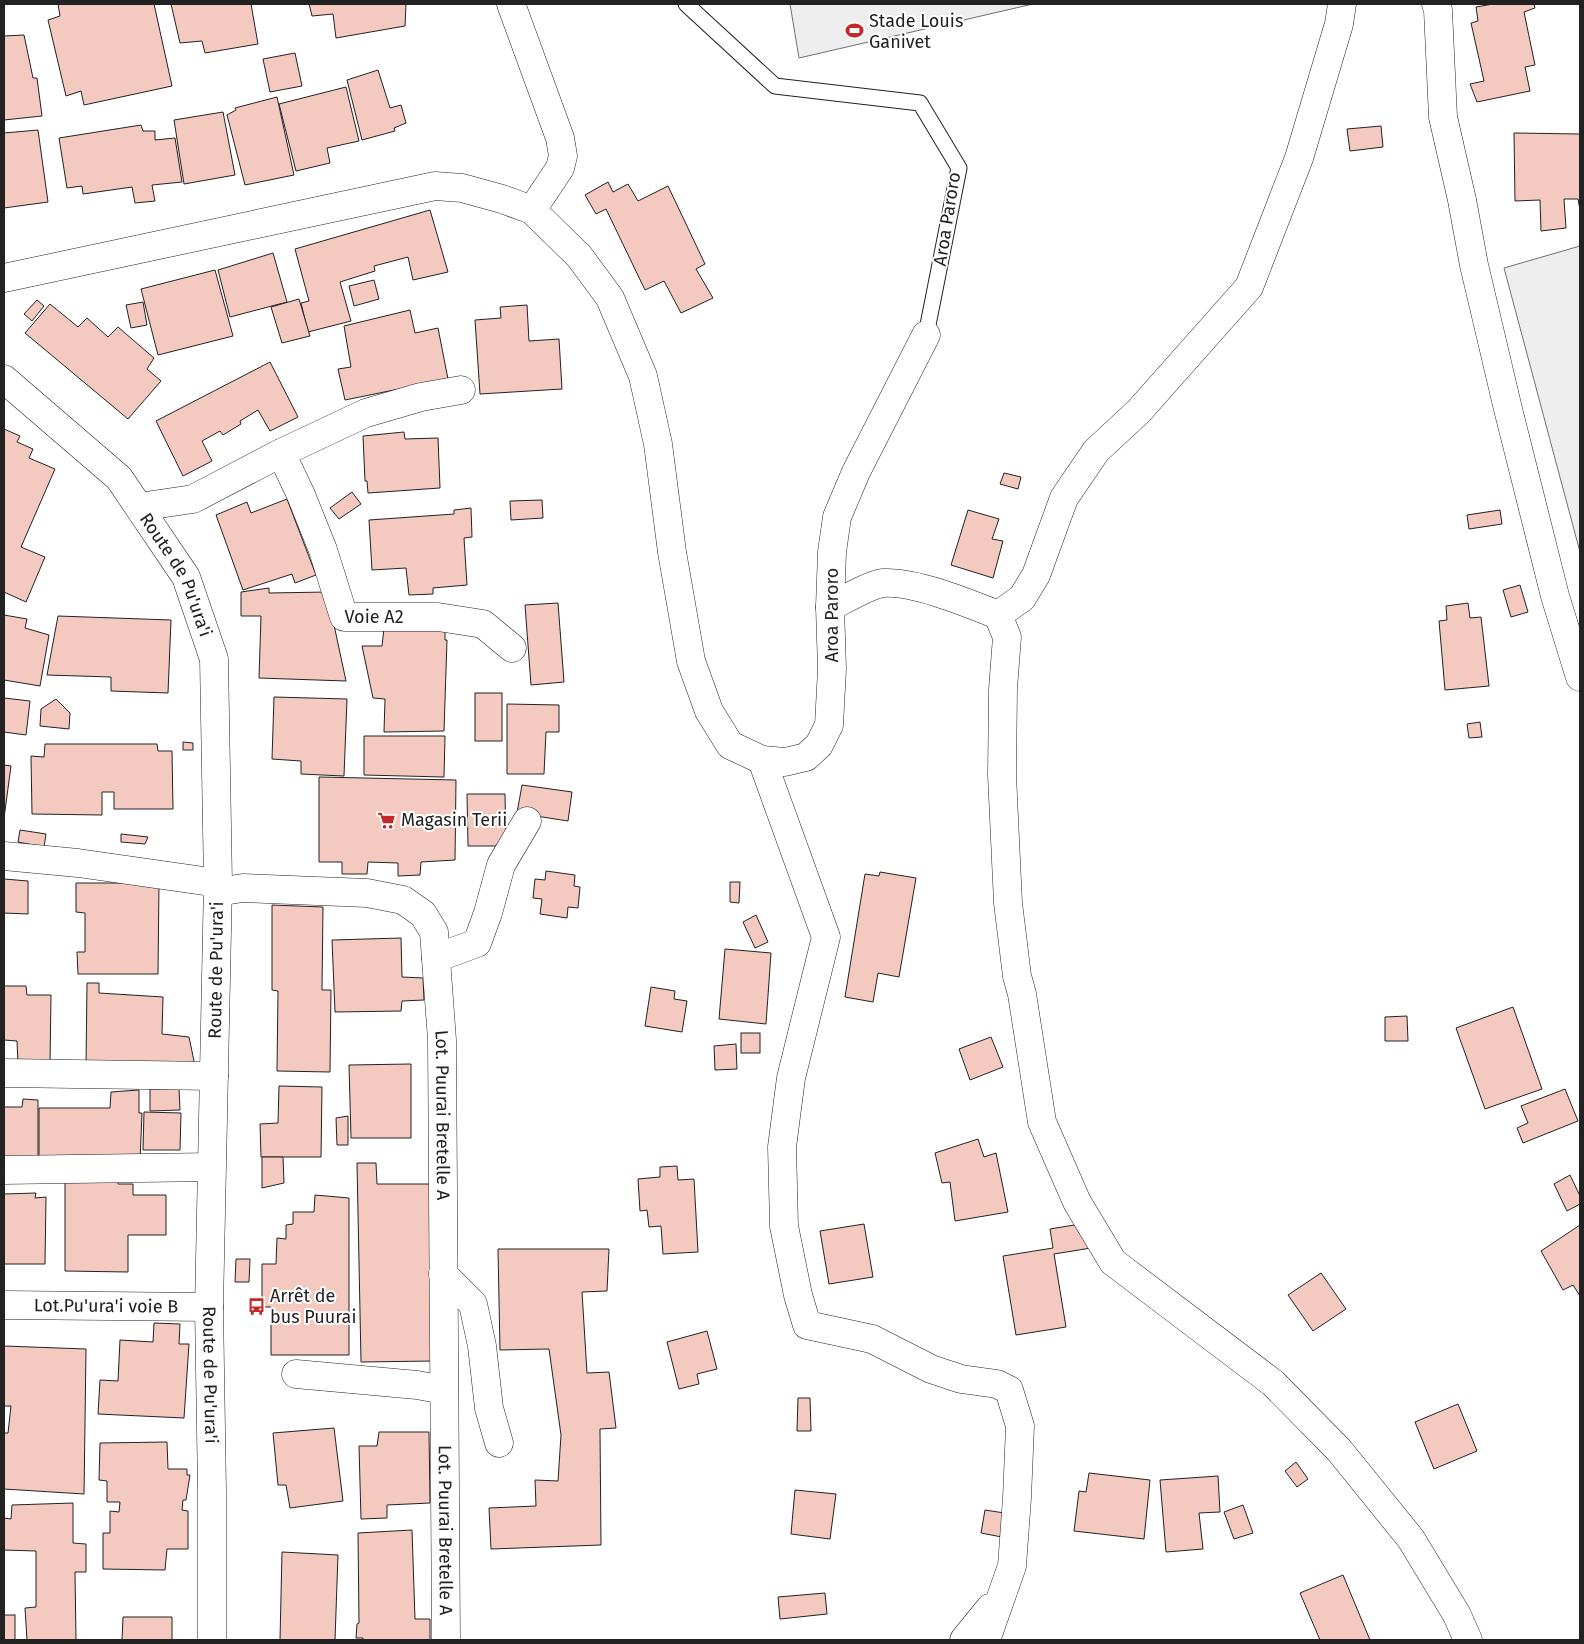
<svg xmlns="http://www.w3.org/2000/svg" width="1584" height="1644" viewBox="0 0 1584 1644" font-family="'Fira Sans',sans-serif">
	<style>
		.green { fill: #eee; stroke: #6f6f6f }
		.building { fill: #f3c9c0; stroke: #222 }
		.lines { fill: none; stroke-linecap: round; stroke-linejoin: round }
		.lane-casing { stroke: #222; stroke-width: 17 }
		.street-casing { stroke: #222; stroke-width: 29 }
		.secondary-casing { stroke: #222; stroke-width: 29 }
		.lane { stroke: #fff; stroke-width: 15 }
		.street { stroke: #fff; stroke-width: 28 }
		.secondary { stroke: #fff; stroke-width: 28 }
		.labels { text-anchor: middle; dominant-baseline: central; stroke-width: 4; stroke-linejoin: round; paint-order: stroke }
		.poi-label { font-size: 18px; fill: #222; stroke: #fff; text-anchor: start }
		.street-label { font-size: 18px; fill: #222; stroke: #fff }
	</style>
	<rect width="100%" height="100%" fill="#fff"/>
	<g class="green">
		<polygon points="790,4 1033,4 799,58"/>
		<polygon points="1580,246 1580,552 1504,268"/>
	</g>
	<g class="building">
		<polygon points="58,4 154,4 172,86 84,105 81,91 66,96 48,20 60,16"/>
		<polygon points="171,4 251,4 258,44 205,53 202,41 180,43"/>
		<polygon points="309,4 406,4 405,26 336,38 333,14 312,16"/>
		<polygon points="1493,4 1534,4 1535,8 1524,12 1535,65 1525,67 1530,91 1477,102 1470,84 1484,81 1471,23 1478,21 1476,7"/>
		<polygon points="24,35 33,78 37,78 42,116 4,120 4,36"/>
		<polygon points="295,53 302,86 270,92 263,59"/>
		<polygon points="378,70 390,108 401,105 406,123 394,128 395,131 362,140 347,80"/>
		<polygon points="346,87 359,141 327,148 330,163 296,171 279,104"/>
		<polygon points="277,97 294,175 245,185 227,115 236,110 235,108"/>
		<polygon points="223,112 235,175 184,184 174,120"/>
		<polygon points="141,125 143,131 155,131 155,140 175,138 182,182 152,185 155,201 135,203 132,187 83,194 82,186 67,188 59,138"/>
		<polygon points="1381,126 1383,147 1350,151 1347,129"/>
		<polygon points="38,130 48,202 4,208 4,133"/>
		<polygon points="1514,133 1580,134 1580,210 1578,199 1564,199 1566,228 1541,231 1540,200 1515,201"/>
		<polygon points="608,182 613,192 628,184 638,201 668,186 705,264 696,269 713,298 681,313 664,281 645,290 606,209 596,214 585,195"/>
		<polygon points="430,210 448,272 413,280 408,257 374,266 375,271 340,282 351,321 308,332 301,303 309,301 295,249"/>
		<polygon points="273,253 287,302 230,317 218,270"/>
		<polygon points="215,270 233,336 158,355 141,289"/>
		<polygon points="374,280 379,299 354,306 349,286"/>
		<polygon points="299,299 310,336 282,343 271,307"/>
		<polygon points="37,300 44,306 32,321 24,314"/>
		<polygon points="143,302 147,325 131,328 126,305"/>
		<polygon points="50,304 78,327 87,318 108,337 118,327 154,358 147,369 161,381 128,419 25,333"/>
		<polygon points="527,305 529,341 559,339 562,389 480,394 475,320 501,318 500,307"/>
		<polygon points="410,310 415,333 438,328 448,379 345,400 338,369 351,367 344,326"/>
		<polygon points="270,362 298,417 270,431 258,410 240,421 241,424 223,435 220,431 202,441 212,461 183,476 156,421"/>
		<polygon points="4,429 20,436 17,442 33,449 29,458 55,469 21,547 45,557 26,602 4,592"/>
		<polygon points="404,432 405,439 438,438 440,488 368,493 367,481 365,481 363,436"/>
		<polygon points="1004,473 1021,477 1018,489 1000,484"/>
		<polygon points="352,492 361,504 339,519 330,508"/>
		<polygon points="287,499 316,575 295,583 292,574 243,590 216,515 247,502 251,513"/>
		<polygon points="542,500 543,518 511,520 510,501"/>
		<polygon points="471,508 472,537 464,538 467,585 433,588 433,594 409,595 406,568 372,570 369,520 454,514 454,510"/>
		<polygon points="968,510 999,519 992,539 1003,541 993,578 951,565"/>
		<polygon points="1500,510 1502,524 1469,529 1467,515"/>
		<polygon points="1520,585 1528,612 1511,617 1503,590"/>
		<polygon points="269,588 269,593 327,592 346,681 259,678 261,616 241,616 241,592"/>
		<polygon points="558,603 564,682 531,685 525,605"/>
		<polygon points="1468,603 1470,618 1481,617 1489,686 1445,690 1439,621 1447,620 1446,606"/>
		<polygon points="4,615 27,619 25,628 49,635 40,686 4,680"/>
		<polygon points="58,616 171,620 168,693 111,691 111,677 47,675"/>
		<polygon points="384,628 445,628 445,640 447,640 444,731 384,732 385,699 373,698 362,646 382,646"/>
		<rect x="475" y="693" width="27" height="48"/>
		<polygon points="274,697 347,699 344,776 301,774 301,761 272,759"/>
		<polygon points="4,698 30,701 26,735 4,732"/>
		<polygon points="56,699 70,713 69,729 40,726 41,709"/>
		<polygon points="507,704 559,705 559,732 546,732 544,774 507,774"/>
		<polygon points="1480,722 1482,737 1469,738 1467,724"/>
		<polygon points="364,736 445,736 444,777 364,775"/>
		<polygon points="183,742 193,743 193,750 183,750"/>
		<polygon points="45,744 157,744 158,751 172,751 173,809 114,809 114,792 102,792 102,815 32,814 31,756 44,757"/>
		<polygon points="4,765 11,766 4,818"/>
		<polygon points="319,777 456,780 455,860 421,862 420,875 398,876 398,863 368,862 367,874 342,874 342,862 319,862"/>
		<polygon points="522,785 572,792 568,821 517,813"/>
		<polygon points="467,794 505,794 506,846 468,846"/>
		<polygon points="20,830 46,834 44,847 18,842"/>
		<polygon points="121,834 148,837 145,844 121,842"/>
		<polygon points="546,871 575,875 574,886 580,887 578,908 568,907 567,918 540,914 542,899 533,898 535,879 545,880"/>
		<polygon points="880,872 916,878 899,977 878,973 873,1002 845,997 865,874 879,876"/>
		<polygon points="4,879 28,881 28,914 4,913"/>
		<polygon points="730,882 740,882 739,903 730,902"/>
		<polygon points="76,883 159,883 158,974 78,974 77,952 85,952 85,913 76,912"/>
		<polygon points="272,905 323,907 322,990 331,990 330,1072 277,1071 278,991 272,990"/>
		<polygon points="756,915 768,942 755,948 743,922"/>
		<polygon points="401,938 402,977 423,978 424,1000 402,1001 401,1011 335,1012 332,940"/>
		<polygon points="725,949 771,953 766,1024 719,1019"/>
		<polygon points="87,983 99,983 99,993 163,997 162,1034 189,1037 194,1061 188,1065 86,1068"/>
		<polygon points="4,986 26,986 27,995 51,995 50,1064 18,1064 17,1041 4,1040"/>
		<polygon points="651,987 675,991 674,999 687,1001 682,1032 645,1026"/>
		<polygon points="1513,1007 1542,1089 1485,1109 1456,1028"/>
		<polygon points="1407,1016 1408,1041 1385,1041 1385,1017"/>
		<rect x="741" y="1033" width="19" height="20"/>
		<polygon points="991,1037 1003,1067 970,1080 959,1049"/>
		<polygon points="736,1044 737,1069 715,1070 714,1046"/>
		<polygon points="411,1064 411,1138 351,1138 349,1065"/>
		<polygon points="279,1086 322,1087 321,1157 261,1157 260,1124 278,1123"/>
		<polygon points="150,1089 179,1089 180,1110 150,1111"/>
		<polygon points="1565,1089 1578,1121 1523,1143 1517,1128 1528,1123 1521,1106"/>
		<polygon points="139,1090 139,1113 142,1113 140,1161 39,1156 39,1108 110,1108 111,1092"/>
		<polygon points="23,1099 38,1100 38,1158 4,1158 4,1107 22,1107"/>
		<polygon points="144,1112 181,1113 180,1150 143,1150"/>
		<polygon points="348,1116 348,1145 337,1145 336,1118"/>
		<polygon points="978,1139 984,1157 996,1153 1008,1212 955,1221 950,1182 942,1183 935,1153"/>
		<polygon points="262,1157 283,1157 284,1183 262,1188"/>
		<polygon points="357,1163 376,1163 377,1184 432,1184 434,1361 361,1362"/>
		<polygon points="677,1166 678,1180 694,1179 698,1252 663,1254 661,1226 649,1227 647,1210 640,1211 638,1179 660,1177 660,1167"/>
		<polygon points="1570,1175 1580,1196 1580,1204 1567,1211 1554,1184"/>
		<polygon points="65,1179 118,1179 118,1184 133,1184 133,1195 166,1195 166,1235 128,1235 128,1272 65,1271"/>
		<polygon points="36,1193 35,1198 46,1197 45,1264 4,1264 4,1194"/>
		<polygon points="315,1195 349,1198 349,1355 271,1355 271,1307 262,1307 262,1264 276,1264 277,1238 286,1239 286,1225 293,1224 293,1212 314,1212"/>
		<polygon points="864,1224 873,1277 829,1284 820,1231"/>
		<polygon points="1080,1224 1091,1248 1054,1254 1066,1327 1016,1335 1003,1256 1053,1248 1050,1229"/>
		<polygon points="1580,1225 1580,1296 1573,1285 1563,1290 1541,1251"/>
		<polygon points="498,1249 609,1249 607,1291 582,1292 587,1373 609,1372 616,1428 600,1429 601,1545 491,1549 489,1508 536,1506 535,1480 558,1481 561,1435 549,1349 500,1350"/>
		<polygon points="236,1259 250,1259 249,1282 235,1282"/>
		<polygon points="1321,1273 1346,1309 1313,1331 1288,1295"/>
		<polygon points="154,1323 180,1324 179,1344 189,1344 184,1418 98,1414 100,1380 118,1381 120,1340 153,1342"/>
		<polygon points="707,1331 717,1369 697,1374 699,1384 679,1389 667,1342"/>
		<polygon points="4,1346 86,1349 84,1494 4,1489 4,1433 8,1433 11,1406 4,1406"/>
		<polygon points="798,1398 810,1398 811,1431 797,1431"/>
		<polygon points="1458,1404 1477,1451 1434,1469 1415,1422"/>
		<polygon points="334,1428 343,1501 290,1508 286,1485 278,1485 273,1433"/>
		<polygon points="379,1432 429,1432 430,1503 387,1505 387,1518 361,1519 359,1446 377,1446"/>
		<polygon points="167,1442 168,1469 187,1469 187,1475 190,1475 186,1500 183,1500 182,1510 188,1511 188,1549 167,1549 165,1570 103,1569 103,1533 110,1533 110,1511 119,1512 120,1502 107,1502 107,1481 99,1480 100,1443"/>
		<polygon points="1296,1462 1308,1479 1297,1487 1285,1471"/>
		<polygon points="1089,1473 1150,1480 1144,1539 1074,1531 1079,1491 1086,1492"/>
		<polygon points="1218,1476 1220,1512 1199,1513 1203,1549 1166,1552 1160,1480"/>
		<polygon points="795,1490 836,1494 830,1539 791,1534"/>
		<polygon points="73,1503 73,1543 86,1544 86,1572 75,1572 76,1640 27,1640 25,1608 36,1607 36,1551 4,1550 4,1518 11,1519 12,1505"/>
		<polygon points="1243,1505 1253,1533 1234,1539 1224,1512"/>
		<polygon points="985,1510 1011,1514 1007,1538 981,1533"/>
		<polygon points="412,1530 415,1619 430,1619 430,1640 363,1640 363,1638 356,1638 357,1624 359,1623 358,1533"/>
		<polygon points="282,1552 338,1555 335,1640 280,1640"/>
		<polygon points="1343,1575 1370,1640 1320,1640 1300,1593"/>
		<polygon points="825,1593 827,1614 780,1619 778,1597"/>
		<rect x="4" y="1615" width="11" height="25"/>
		<polygon points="123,1617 172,1617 172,1640 122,1640"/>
	</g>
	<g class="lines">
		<defs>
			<polyline id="lane" points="686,4 775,86 920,103 959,168 926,335"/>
			<g id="street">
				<polyline points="511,4 560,138 563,156 560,168 532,210"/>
				<polyline points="1342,4 1339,24 1299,158 1249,287 1139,411 1096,451 1064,498 1036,575 1022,598 998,615 1007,637 1003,689 1002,775 1008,903 1017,976 1022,994 1042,1122 1077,1202 1113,1262 1273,1383 1339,1450 1411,1539 1457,1615 1468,1640"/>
				<polyline points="1436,4 1438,10 1443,117 1462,200 1474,265 1508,409 1555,596 1580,677"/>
				<polyline points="4,278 435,186 462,188 502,199 532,210 579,256 610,298 643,376 658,444 672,552 691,661 709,711 730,745 762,760 785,762 806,757 819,745 829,725 832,669 830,607 832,552 837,517 856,472 926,335"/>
				<polyline points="281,453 366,413 421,397 461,390"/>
				<path id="s1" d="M139,507L193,499L281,453L301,495L323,550L344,617H438L483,624L512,648"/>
				<path d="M830,607C842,601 871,584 883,583C915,581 968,603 998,615"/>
				<polyline points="762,760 826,937 791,1078 782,1147 784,1226 798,1295 807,1325 872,1339 931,1369 961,1379 997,1384 1009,1390 1020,1426 1017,1498 1012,1566 986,1640"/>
				<polyline points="4,856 78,863 218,883"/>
				<path id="s2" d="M217,892L243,888L367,893L403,900L423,914L434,932L442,1040L446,1640"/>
				<polyline points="436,958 477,943 488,913 501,865 527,821"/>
				<polyline points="4,1073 214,1076"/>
				<polyline points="4,1170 211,1167"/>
				<polyline points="443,1274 473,1304 482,1346 489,1408 499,1443"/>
				<path id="s3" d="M4,1305L209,1307"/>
				<polyline points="296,1374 417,1385 444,1390"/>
				<polyline points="964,1640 990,1608"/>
			</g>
			<g id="secondary">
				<path id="s4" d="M4,379L119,478L186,577L214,659L218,883L209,1307L212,1491V1640"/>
			</g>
		</defs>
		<use href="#lane" class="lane-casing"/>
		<use href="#street" class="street-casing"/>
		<use href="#secondary" class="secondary-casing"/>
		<use href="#lane" class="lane"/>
		<use href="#street" class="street"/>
		<use href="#secondary" class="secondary"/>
	</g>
	<defs>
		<symbol id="stadium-bare" viewBox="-9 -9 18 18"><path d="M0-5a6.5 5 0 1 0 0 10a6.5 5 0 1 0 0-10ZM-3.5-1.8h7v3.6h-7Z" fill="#c62828" stroke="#fff" stroke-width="2.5" paint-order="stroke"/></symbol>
		<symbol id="supermarket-bare" viewBox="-9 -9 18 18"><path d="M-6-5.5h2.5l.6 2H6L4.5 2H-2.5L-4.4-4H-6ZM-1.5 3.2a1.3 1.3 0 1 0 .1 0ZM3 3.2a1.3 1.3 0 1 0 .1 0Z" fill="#c62828" stroke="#fff" stroke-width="2.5" paint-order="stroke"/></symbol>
		<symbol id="bus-bare" viewBox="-9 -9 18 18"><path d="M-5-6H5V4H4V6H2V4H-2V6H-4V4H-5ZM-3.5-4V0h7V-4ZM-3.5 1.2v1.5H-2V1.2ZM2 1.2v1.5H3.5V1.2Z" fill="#c62828" stroke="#fff" stroke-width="2.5" paint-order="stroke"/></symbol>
	</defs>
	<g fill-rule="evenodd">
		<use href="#stadium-bare" x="842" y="18" width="25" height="25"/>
		<use href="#supermarket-bare" x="374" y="808" width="25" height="25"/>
		<use href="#bus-bare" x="244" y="1294" width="25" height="25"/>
	</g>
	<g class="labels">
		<g class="poi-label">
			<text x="869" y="21">Stade Louis<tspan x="869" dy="21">Ganivet</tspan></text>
			<text x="401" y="820">Magasin Terii</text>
			<text x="270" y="1296">Arrêt de<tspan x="270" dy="21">bus Puurai</tspan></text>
		</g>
		<g class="street-label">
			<text transform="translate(947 219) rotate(-81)">Aroa Paroro</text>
			<text stroke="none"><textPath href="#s4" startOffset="265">Route de Pu'ura'i</textPath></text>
			<text stroke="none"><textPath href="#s1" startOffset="360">Voie A2</textPath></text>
			<text transform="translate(832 615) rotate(-90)">Aroa Paroro</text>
			<text transform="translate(216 970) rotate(-89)">Route de Pu'ura'i</text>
			<text stroke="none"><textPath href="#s2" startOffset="416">Lot. Puurai Bretelle A</textPath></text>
			<text stroke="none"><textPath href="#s3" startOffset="102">Lot.Pu'ura'i voie B</textPath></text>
			<text stroke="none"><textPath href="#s4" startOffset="1074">Route de Pu'ura'i</textPath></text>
			<text stroke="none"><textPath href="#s2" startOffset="831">Lot. Puurai Bretelle A</textPath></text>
		</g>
	</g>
	<rect width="1584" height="1644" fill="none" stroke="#222222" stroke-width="10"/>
</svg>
